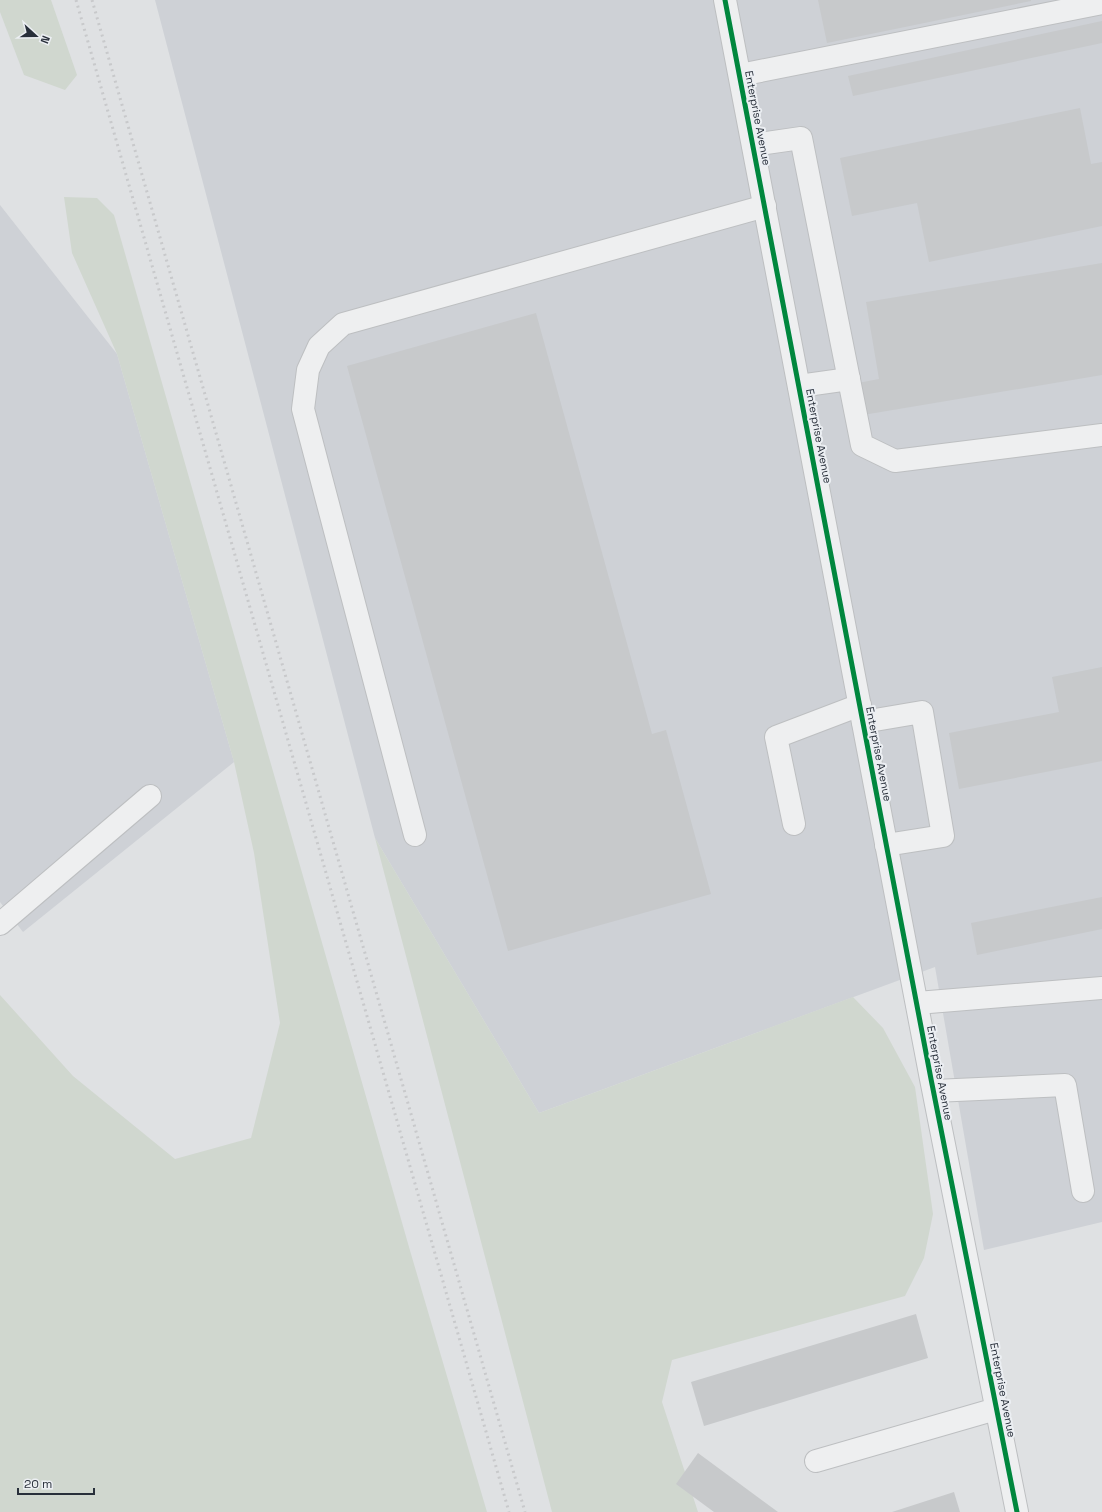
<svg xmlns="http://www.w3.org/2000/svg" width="1102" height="1512" viewBox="0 0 1102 1512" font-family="'Space Grotesk',sans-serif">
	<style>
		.built { fill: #ced1d6 }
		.green { fill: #d0d7cf }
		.building { fill: #c7c9cb }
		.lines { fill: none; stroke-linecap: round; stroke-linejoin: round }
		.minor-casing { stroke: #bdbfc1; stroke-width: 24 }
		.minor { stroke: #eeeff0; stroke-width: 22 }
		.rail { stroke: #c8c9cb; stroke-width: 3; stroke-dasharray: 2 4; stroke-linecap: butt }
		.cycleway-casing { stroke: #eceff3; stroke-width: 8 }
		.cycleway { stroke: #00873e; stroke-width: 5 }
		.labels { text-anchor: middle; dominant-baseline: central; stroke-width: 4; stroke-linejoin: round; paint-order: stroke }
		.street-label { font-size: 11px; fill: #282f3a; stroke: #eceff3 }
	</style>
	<rect width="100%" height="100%" fill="#dfe1e3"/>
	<g class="built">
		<polygon points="155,0 1102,0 1102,1222 984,1250 935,967 539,1113 375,838"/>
		<polygon points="0,205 117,354 234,762 23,932 0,902"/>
	</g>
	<g class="green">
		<polygon points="0,0 51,0 77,75 65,90 24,75 0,12"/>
		<polygon points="64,197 97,198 114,215 411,1254 487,1512 0,1512 0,995 73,1076 175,1159 251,1138 280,1023 254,853 234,762 117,354 72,253"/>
		<polygon points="375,838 539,1113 853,997 883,1028 915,1087 933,1214 924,1258 905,1296 672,1360 662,1402 698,1512 552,1512"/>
	</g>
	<g class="building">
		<polygon points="818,0 1031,0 1031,1 827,43"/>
		<polygon points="1102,21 1102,43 853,96 848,76"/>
		<polygon points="1080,108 1091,164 1102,162 1102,226 929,262 917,203 852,216 840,158"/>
		<polygon points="1102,263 1102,375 863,415 858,383 879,379 866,302"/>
		<polygon points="536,313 652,734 666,730 711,894 508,951 347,366"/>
		<polygon points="1102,667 1102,761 959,789 949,733 1059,712 1052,677"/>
		<polygon points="1102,897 1102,929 977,955 971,923"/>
		<polygon points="916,1314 928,1358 704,1426 691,1382"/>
		<polygon points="698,1453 778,1512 714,1512 676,1484"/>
		<polygon points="954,1492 960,1512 892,1512"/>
	</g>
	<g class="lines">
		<defs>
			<g id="minor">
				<polyline points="725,0 931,1079 1017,1512"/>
				<polyline points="740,75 1102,3"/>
				<polyline points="753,145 801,138 862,445 895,461 1102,435"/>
				<polyline points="799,386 849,379"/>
				<polyline points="863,722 922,712 943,836 886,845"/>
				<polyline points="794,824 776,737 860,705"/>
				<polyline points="415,835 303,409 308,370 319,346 343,324 765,206"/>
				<polyline points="0,924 150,796"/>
				<polyline points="917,1003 1102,988"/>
				<polyline points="934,1091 1065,1085 1083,1191"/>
				<polyline points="816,1461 996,1409"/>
			</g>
		</defs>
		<use href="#minor" class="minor-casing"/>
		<use href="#minor" class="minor"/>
		<g class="rail">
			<polyline points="76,0 509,1512"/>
			<polyline points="92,0 525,1512"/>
		</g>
		<defs>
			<polyline id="cycleway" points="725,0 931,1079 1017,1512"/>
		</defs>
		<use href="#cycleway" class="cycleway-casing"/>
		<use href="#cycleway" class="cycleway"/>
	</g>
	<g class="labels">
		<g class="street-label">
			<text transform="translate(758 118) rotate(79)">Enterprise Avenue</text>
			<text transform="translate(819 436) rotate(79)">Enterprise Avenue</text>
			<text transform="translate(879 754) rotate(79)">Enterprise Avenue</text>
			<text transform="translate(940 1073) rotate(79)">Enterprise Avenue</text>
			<text transform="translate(1003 1390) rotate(79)">Enterprise Avenue</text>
		</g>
	</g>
	<g transform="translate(36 36) rotate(111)" stroke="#eceff3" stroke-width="3" paint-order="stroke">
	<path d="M0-3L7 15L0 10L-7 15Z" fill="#282f3a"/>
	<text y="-6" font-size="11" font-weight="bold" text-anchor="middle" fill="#282f3a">N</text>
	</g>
	<path d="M18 1488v6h76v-6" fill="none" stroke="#282f3a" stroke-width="2"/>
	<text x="24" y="1488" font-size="12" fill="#282f3a" stroke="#eceff3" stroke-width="3" paint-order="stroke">20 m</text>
</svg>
